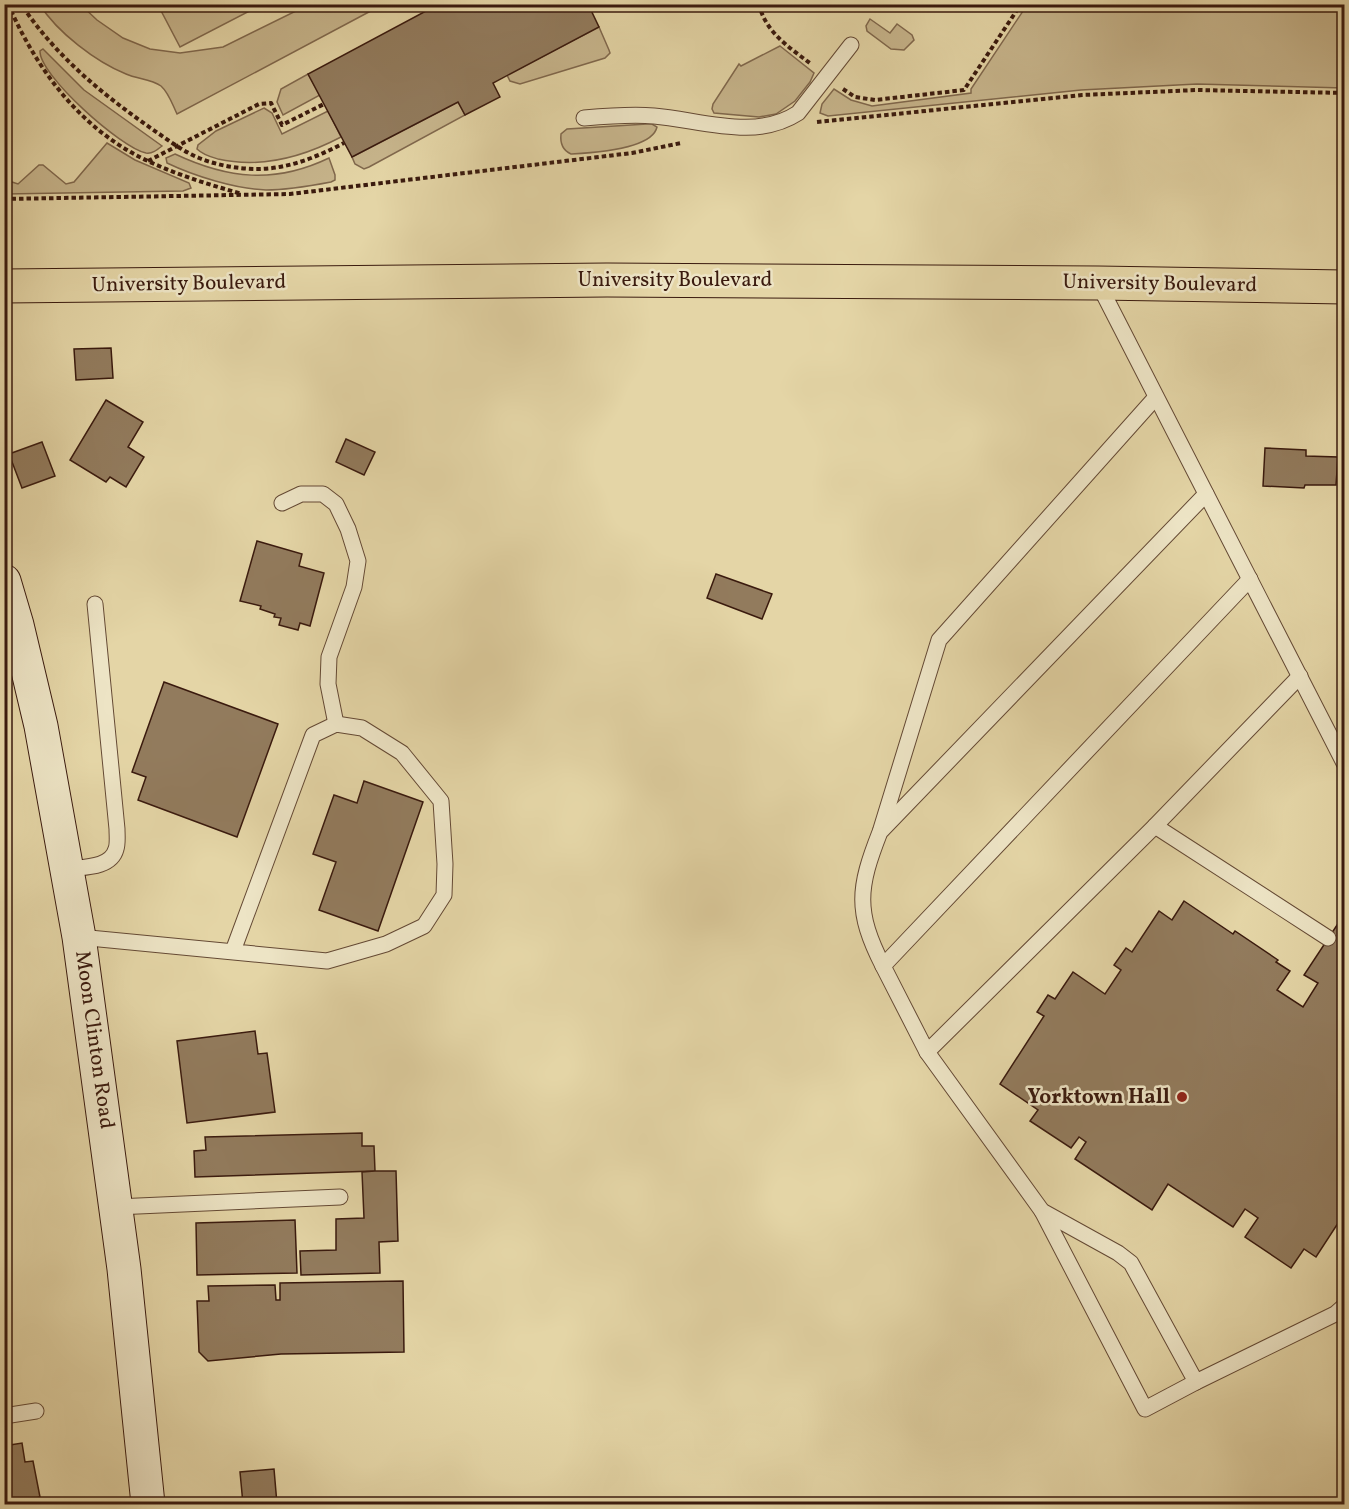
<svg xmlns="http://www.w3.org/2000/svg" width="1349" height="1509" viewBox="0 0 1349 1509" font-family="Vollkorn,serif">
	<style>
		.green { fill: #c7b58c; stroke: #80684d; stroke-width: 1.5 }
		.building { fill: #927b5d; stroke: #3a1a0e; stroke-width: 1.5 }
		.lines { fill: none; stroke-linecap: round; stroke-linejoin: round }
		.lane-casing { stroke: #644934; stroke-width: 17 }
		.secondary-casing { stroke: #3a1a0e; stroke-width: 35 }
		.primary-casing { stroke: #3a1a0e; stroke-width: 35 }
		.path { stroke: #3a1a0e; stroke-width: 4; stroke-dasharray: 4.5 3; stroke-linecap: butt }
		.lane { stroke: #ede4c5; stroke-width: 15 }
		.secondary { stroke: #ede4c5; stroke-width: 33 }
		.primary { stroke: #e4d5a6; stroke-width: 33 }
		.poi-dot { fill: #8f2418; stroke: #ede4c5; stroke-width: 2 }
		.labels { text-anchor: middle; dominant-baseline: central; stroke-width: 5; stroke-linejoin: round; paint-order: stroke }
		.street-label { font-size: 21px; fill: #3a1a0e; stroke: #ede4c5 }
		.poi-label { font-size: 21px; font-weight: bold; fill: #3a1a0e; stroke: #ede4c5; text-anchor: end }
	</style>
	<rect width="100%" height="100%" fill="#e4d5a6"/>
	<filter id="stains"><feTurbulence type="fractalNoise" baseFrequency=".00333" numOctaves="4"/><feColorMatrix values="0 0 0 0 .2 0 0 0 0 .09 0 0 0 0 .02 0 0 0 .5 -.17"/></filter>
	<radialGradient id="worn" r=".72"><stop offset=".6" stop-color="#630" stop-opacity="0"/><stop offset="1" stop-color="#630" stop-opacity=".3"/></radialGradient>
	<g class="green">
		<path d="M40,5H81L97,20L123,38L150,49L180,53L223,47L308,5H382L177,114C173,106 169,93 161,86C151,79 137,79 126,74C96,62 57,32 40,5Z"/>
		<polygon points="158,5 261,5 180,47"/>
		<polygon points="1027,5 1344,5 1344,88 1197,84 1081,90 828,116 820,113 822,104 834,89 851,100 872,106 971,93 971,89"/>
		<polygon points="870,19 890,33 897,24 912,35 914,40 904,50 891,49 867,31 866,26"/>
		<polygon points="599,27 609,50 610,53 605,58 520,84 510,81 507,75"/>
		<polygon points="780,46 814,73 810,82 795,101 776,114 759,117 714,113 712,109 713,104 739,64 741,66"/>
		<path d="M43,49L84,90L162,146C157,150 152,154 146,153C121,148 39,75 40,51Z"/>
		<polygon points="308,74 320,95 283,115 277,102 281,89"/>
		<polygon points="458,102 465,115 369,167 364,169 355,164 352,157"/>
		<path d="M264,108L272,113L282,134L328,111L341,137C303,157 262,169 218,159C211,157 203,155 197,149L198,145L216,131Z"/>
		<path d="M647,124H652L657,127C652,150 590,153 571,154C562,150 560,143 561,134L567,129Z"/>
		<polygon points="107,143 135,160 189,183 191,188 183,191 5,194 5,174 12,182 18,184 39,165 43,165 66,184 74,182"/>
		<path d="M175,154C228,179 275,184 329,158L335,175V180L331,182C310,186 288,190 266,190C236,189 194,176 167,163L166,158Z"/>
	</g>
	<g class="building">
		<polygon points="439,4 588,4 599,27 493,83 500,97 465,115 458,102 352,157 308,74"/>
		<polygon points="111,348 113,378 76,380 74,349"/>
		<polygon points="106,400 143,422 128,447 144,457 126,487 110,477 106,482 70,460"/>
		<polygon points="346,439 375,452 364,475 336,462"/>
		<polygon points="42,442 55,476 22,488 9,454"/>
		<polygon points="1265,448 1306,450 1306,456 1338,457 1336,485 1305,485 1304,488 1263,486"/>
		<polygon points="257,541 302,554 299,566 324,573 310,626 300,623 298,630 279,625 281,618 274,617 275,614 260,609 261,606 240,601"/>
		<polygon points="716,574 772,594 762,619 707,598"/>
		<polygon points="164,682 278,724 237,837 138,800 146,777 132,772"/>
		<polygon points="364,781 423,802 378,931 319,910 336,862 313,854 334,795 357,803"/>
		<polygon points="1184,901 1233,934 1235,931 1278,960 1276,962 1290,971 1277,990 1303,1007 1318,983 1304,975 1341,919 1344,921 1344,1214 1316,1257 1304,1249 1291,1268 1245,1237 1258,1218 1245,1209 1233,1227 1168,1184 1152,1210 1075,1159 1086,1142 1079,1137 1071,1148 1030,1121 1038,1110 1000,1084 1044,1016 1037,1012 1048,995 1055,999 1073,972 1105,994 1121,970 1114,965 1126,948 1132,952 1159,911 1172,920"/>
		<polygon points="255,1031 258,1054 267,1053 275,1112 187,1123 177,1041"/>
		<polygon points="362,1133 362,1146 374,1146 375,1171 195,1177 194,1151 206,1150 205,1137"/>
		<polygon points="375,1171 396,1171 398,1241 379,1242 380,1273 301,1275 300,1251 336,1250 336,1219 364,1218 362,1172"/>
		<polygon points="295,1220 297,1273 197,1275 196,1223"/>
		<polygon points="403,1281 404,1352 281,1354 208,1361 199,1352 197,1301 209,1301 208,1286 275,1285 276,1300 280,1300 280,1283"/>
		<polygon points="22,1443 25,1462 33,1461 40,1497 32,1499 33,1504 4,1504 4,1446"/>
		<polygon points="274,1469 277,1504 243,1504 240,1472"/>
	</g>
	<g class="lines">
		<defs>
			<g id="lane">
				<path d="M584,118C607,116 631,114 654,116C701,120 755,141 798,113L851,45"/>
				<polyline points="1098,283 1344,763"/>
				<polyline points="282,503 301,494 323,494 336,504 348,529 358,561 354,587 329,657 328,684 336,724"/>
				<polyline points="1300,676 1155,826 1328,938"/>
				<polyline points="1155,826 927,1052 883,966 1250,579"/>
				<polyline points="881,829 939,640 1156,397"/>
				<path d="M68,869C84,867 111,868 116,849C118,844 117,835 117,829L95,604"/>
				<polyline points="79,937 327,961 386,944 424,926 444,895 445,864 441,801 402,753 362,728 336,724 313,735 233,951"/>
				<path d="M883,966C855,911 858,888 880,832L1206,494"/>
				<polyline points="927,1052 1042,1211 1118,1253 1131,1263 1196,1382 1335,1314 1344,1306"/>
				<polyline points="116,1207 340,1197"/>
				<polyline points="1042,1211 1145,1409 1196,1382"/>
				<polyline points="4,1416 36,1411"/>
			</g>
			<polyline id="secondary" points="4,581 17,625 41,726 79,937 124,1269 148,1504"/>
			<polyline id="primary" points="4,286 607,280 1098,283 1344,287"/>
		</defs>
		<use href="#lane" class="lane-casing"/>
		<use href="#secondary" class="secondary-casing"/>
		<use href="#primary" class="primary-casing"/>
		<g class="path">
			<path d="M8,4C38,72 82,131 150,162C180,176 211,185 242,194"/>
			<path d="M759,4C765,32 790,48 811,64"/>
			<path d="M23,7C57,57 102,94 152,129C167,139 182,151 199,158C216,165 238,169 257,169C288,169 317,157 344,143"/>
			<polyline points="843,89 855,97 875,100 964,90 1021,4"/>
			<polyline points="817,122 1082,95 1197,90 1344,93"/>
			<polyline points="148,161 259,104 271,103 282,125 324,104"/>
			<polyline points="4,199 290,194 632,153 681,143"/>
		</g>
		<use href="#lane" class="lane"/>
		<use href="#secondary" class="secondary"/>
		<use href="#primary" class="primary"/>
	</g>
	<circle class="poi-dot" cx="1182" cy="1097" r="6"/>
	<g class="labels">
		<g class="street-label">
			<text x="675" y="280">University Boulevard</text>
			<text transform="translate(189 284) rotate(-1)">University Boulevard</text>
			<text transform="translate(1160 284) rotate(1)">University Boulevard</text>
			<text transform="translate(94 1040) rotate(82)">Moon Clinton Road</text>
		</g>
		<g class="poi-label">
			<text x="1170" y="1097">Yorktown Hall</text>
		</g>
	</g>
	<rect width="1349" height="1509" fill="none" stroke="#e4d5a6" stroke-width="24"/>
	<rect x="6" y="6" width="1337" height="1497" fill="none" stroke="#3a1a0e" stroke-width="3"/>
	<rect x="12" y="12" width="1325" height="1485" fill="none" stroke="#3a1a0e" stroke-width="1.5"/>
	<rect width="100%" height="100%" filter="url(#stains)"/>
	<rect width="100%" height="100%" fill="url(#worn)"/>
</svg>
